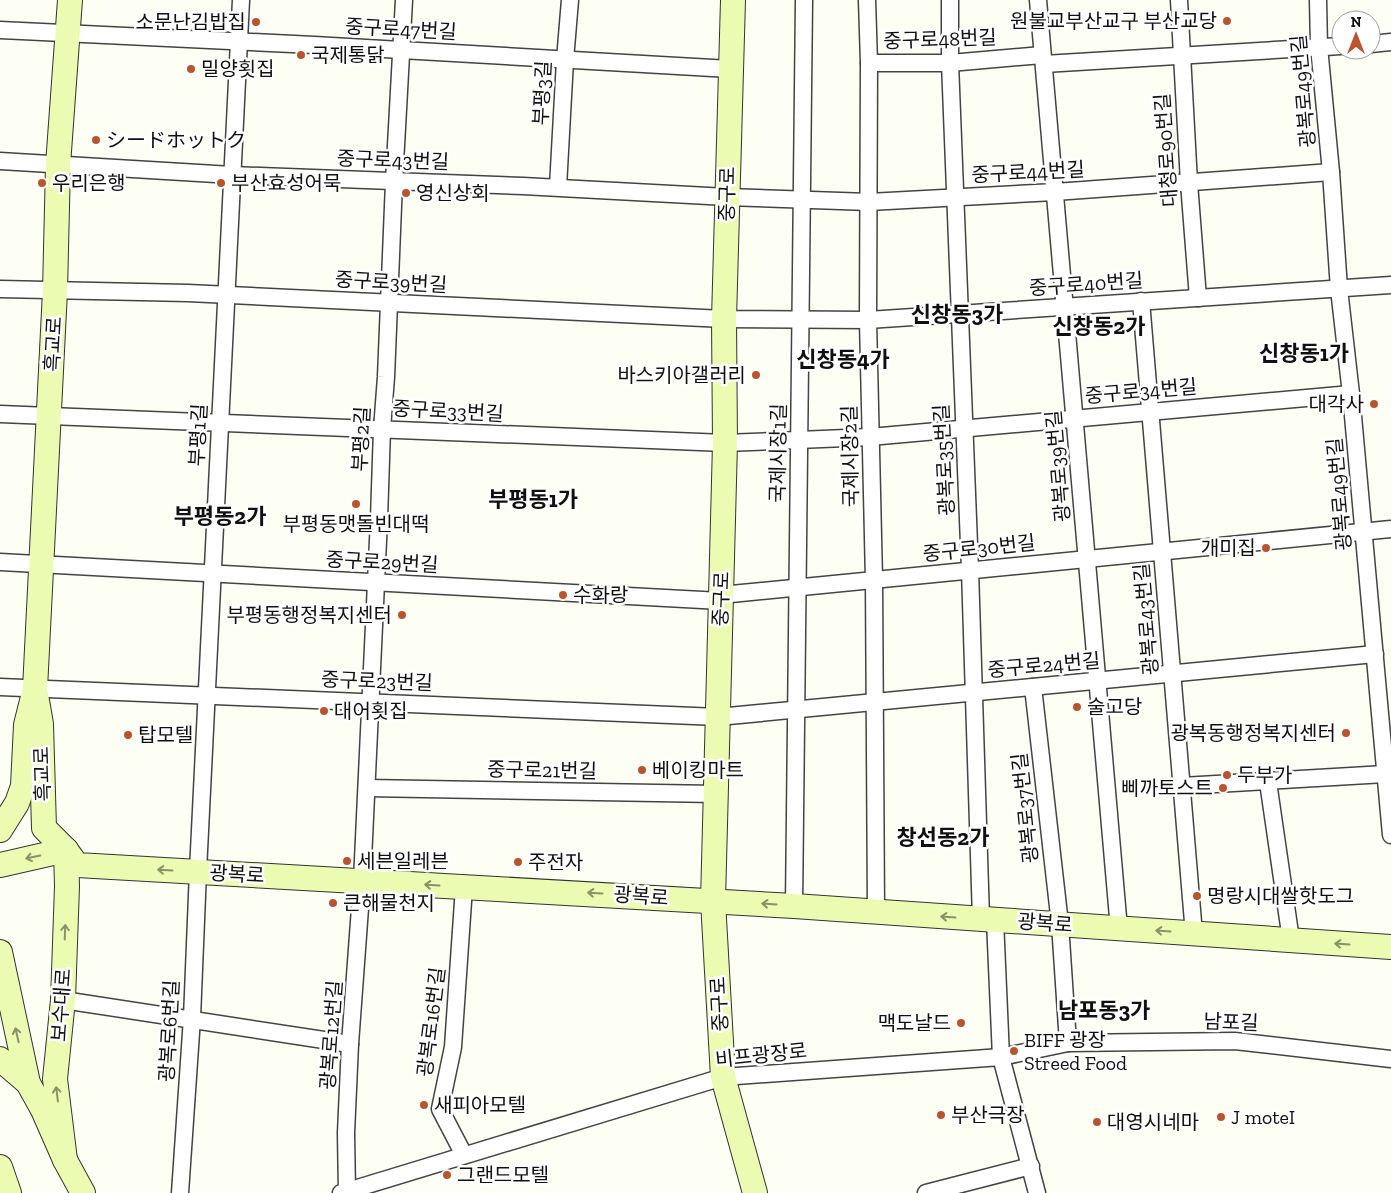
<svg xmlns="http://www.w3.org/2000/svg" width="1391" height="1193" viewBox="0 0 1391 1193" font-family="'Zilla Slab','Noto Sans KR','Noto Sans JP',serif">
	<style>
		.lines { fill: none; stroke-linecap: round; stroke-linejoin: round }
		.minor-casing { stroke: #434343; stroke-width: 19 }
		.secondary-casing { stroke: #323232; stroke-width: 26 }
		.minor { stroke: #fff; stroke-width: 16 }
		.secondary { stroke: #ecfbb2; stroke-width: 24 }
		.oneway { stroke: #899169 }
		.poi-dot { fill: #bb542e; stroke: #fff; stroke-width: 2 }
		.labels { text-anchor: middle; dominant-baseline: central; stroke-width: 5; stroke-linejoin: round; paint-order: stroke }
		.poi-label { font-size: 20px; fill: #101010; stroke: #fff; text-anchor: start }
		.street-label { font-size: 20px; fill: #101010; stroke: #fff }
		.quarter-label { font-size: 22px; font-weight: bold; fill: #101010; stroke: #fff }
	</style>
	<rect width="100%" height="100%" fill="#fdfef4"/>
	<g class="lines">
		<defs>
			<g id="minor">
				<polyline points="867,0 869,63 868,320 874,580 876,912"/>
				<polyline points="950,0 950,63 970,570 981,919"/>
				<polyline points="1038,0 1119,929"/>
				<polyline points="1179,0 1189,183 1198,298"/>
				<polyline points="1318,0 1319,47 1331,172 1339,289 1351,394 1391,835"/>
				<polyline points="0,30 314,45 730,69"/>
				<polyline points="1371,44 1391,42"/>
				<polyline points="869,63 950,63 1042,55"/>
				<polyline points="1044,64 1341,46"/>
				<polyline points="0,161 232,175 523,186 727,197 869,202 1055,192 1331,172"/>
				<polyline points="558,187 565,60 570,0"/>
				<polyline points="0,289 188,293 724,319 868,320 1391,285"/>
				<polyline points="1141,301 1194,934"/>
				<polyline points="0,414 725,443 870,437 1351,394"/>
				<polyline points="0,562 721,601"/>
				<polyline points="721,595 1391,529"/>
				<polyline points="0,687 718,717 1375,654"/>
				<polyline points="1033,687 1060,924 1068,1043"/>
				<polyline points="1268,782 1291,940"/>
				<polyline points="1182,786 1385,774 1391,778"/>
				<polyline points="367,788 716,794"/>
				<polyline points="464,887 453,1047 440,1109 464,1155"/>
				<polyline points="794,906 804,0"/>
				<polyline points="995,920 1001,1057 1068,1043 1235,1041 1391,1059"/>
				<polyline points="63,1000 350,1044"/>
				<polyline points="180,1193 192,1018 198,871 241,0"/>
				<polyline points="341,1193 723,1077 1001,1057 1037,1193"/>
				<polyline points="347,1193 346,1133 350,1044 362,881 379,519 382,429 386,377 394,182 404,0"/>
				<polyline points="926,1193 1031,1166"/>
			</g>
			<g id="secondary">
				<polyline points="733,0 724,319 725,443 713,901 723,1077 755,1193"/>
				<polyline points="35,689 41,724 44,828 66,850 77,865 794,906 1391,947"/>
				<polyline points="0,830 17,803 23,786 26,725 35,689 55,291 58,165 70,0"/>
				<polyline points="0,865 66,850"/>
				<polyline points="0,952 28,1083 43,1110 65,1160 83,1193"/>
				<polyline points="0,1059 28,1083"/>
				<polyline points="65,1160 55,1079 63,1000 67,886 66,850"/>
				<polyline points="0,1167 9,1193"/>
			</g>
		</defs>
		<use href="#minor" class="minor-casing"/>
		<use href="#secondary" class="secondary-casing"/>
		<use href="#minor" class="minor"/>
		<use href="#secondary" class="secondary"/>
	</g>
	<defs><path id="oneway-shaft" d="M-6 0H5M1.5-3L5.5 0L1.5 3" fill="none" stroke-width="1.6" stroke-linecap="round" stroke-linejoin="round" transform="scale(1.25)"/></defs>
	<g class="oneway">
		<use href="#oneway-shaft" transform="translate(33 857) rotate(168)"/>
		<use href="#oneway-shaft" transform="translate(165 870) rotate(-177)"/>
		<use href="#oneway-shaft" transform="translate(432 885) rotate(-177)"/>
		<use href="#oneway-shaft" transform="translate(595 893) rotate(-177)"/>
		<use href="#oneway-shaft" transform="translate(769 904) rotate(-176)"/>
		<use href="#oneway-shaft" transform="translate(948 917) rotate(-176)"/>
		<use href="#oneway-shaft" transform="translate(1163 931) rotate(-176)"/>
		<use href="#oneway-shaft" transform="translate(65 932) rotate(-88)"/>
		<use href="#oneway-shaft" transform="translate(1342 944) rotate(-176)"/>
		<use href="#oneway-shaft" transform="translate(17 1035) rotate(-103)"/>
		<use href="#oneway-shaft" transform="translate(57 1094) rotate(-97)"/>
	</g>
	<g class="poi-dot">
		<circle cx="1227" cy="21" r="5"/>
		<circle cx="256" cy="22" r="5"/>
		<circle cx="301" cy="55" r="5"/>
		<circle cx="191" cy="69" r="5"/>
		<circle cx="96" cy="140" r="5"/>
		<circle cx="42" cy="183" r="5"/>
		<circle cx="221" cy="183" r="5"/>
		<circle cx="406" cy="193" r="5"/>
		<circle cx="756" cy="375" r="5"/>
		<circle cx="1374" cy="404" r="5"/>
		<circle cx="356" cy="504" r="5"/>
		<circle cx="1266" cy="548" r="5"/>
		<circle cx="563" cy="595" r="5"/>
		<circle cx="402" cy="615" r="5"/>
		<circle cx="1077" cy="707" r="5"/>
		<circle cx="324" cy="711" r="5"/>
		<circle cx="1346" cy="733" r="5"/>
		<circle cx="128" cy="735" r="5"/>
		<circle cx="642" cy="770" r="5"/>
		<circle cx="1227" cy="775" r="5"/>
		<circle cx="1223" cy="788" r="5"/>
		<circle cx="347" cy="861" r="5"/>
		<circle cx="518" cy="862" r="5"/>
		<circle cx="1197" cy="896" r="5"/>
		<circle cx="333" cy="903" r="5"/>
		<circle cx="961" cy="1023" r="5"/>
		<circle cx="1014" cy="1051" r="5"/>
		<circle cx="424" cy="1105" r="5"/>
		<circle cx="941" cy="1115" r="5"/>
		<circle cx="1221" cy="1117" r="5"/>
		<circle cx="1097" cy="1122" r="5"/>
		<circle cx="447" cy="1175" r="5"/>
	</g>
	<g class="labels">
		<g class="poi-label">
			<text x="1217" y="21" text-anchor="end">원불교부산교구 부산교당</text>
			<text x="246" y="22" text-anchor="end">소문난김밥집</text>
			<text x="311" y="55">국제통닭</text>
			<text x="201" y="69">밀양횟집</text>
			<text x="106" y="140">シードホットク</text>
			<text x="52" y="183">우리은행</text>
			<text x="231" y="183">부산효성어묵</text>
			<text x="416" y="193">영신상회</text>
			<text x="746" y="375" text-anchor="end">바스키아갤러리</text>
			<text x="1364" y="404" text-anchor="end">대각사</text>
			<text x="356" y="524" text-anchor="middle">부평동맷돌빈대떡</text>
			<text x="1256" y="548" text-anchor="end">개미집</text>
			<text x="573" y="595">수화랑</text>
			<text x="392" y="615" text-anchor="end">부평동행정복지센터</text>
			<text x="1087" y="707">술고당</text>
			<text x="334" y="711">대어횟집</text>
			<text x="1336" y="733" text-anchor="end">광복동행정복지센터</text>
			<text x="138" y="735">탑모텔</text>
			<text x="652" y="770">베이킹마트</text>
			<text x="1237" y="775">두부가</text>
			<text x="1213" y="788" text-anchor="end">삐까토스트</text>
			<text x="357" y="861">세븐일레븐</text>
			<text x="528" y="862">주전자</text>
			<text x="1207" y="896">명랑시대쌀핫도그</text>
			<text x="343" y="903">큰해물천지</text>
			<text x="951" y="1023" text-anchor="end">맥도날드</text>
			<text x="1024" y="1040">BIFF 광장<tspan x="1024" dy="23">Streed Food</tspan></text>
			<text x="434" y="1105">새피아모텔</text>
			<text x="951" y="1115">부산극장</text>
			<text x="1231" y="1117">J moteI</text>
			<text x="1107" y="1122">대영시네마</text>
			<text x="457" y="1175">그랜드모텔</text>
		</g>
		<g class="street-label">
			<text transform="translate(401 29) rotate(3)">중구로47번길</text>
			<text transform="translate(940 39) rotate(-2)">중구로48번길</text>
			<text transform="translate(1303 91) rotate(-95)">광복로49번길</text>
			<text transform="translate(542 93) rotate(-87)">부평3길</text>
			<text transform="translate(1166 150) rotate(-94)">대청로90번길</text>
			<text transform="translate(393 160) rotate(2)">중구로43번길</text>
			<text transform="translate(1028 172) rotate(-3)">중구로44번길</text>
			<text transform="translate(727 194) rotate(-89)">중구로</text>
			<text transform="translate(391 282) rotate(3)">중구로39번길</text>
			<text transform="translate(1086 284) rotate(-4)">중구로40번길</text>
			<text transform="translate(53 344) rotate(-87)">흑교로</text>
			<text transform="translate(1141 391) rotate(-5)">중구로34번길</text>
			<text transform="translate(448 411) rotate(3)">중구로33번길</text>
			<text transform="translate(198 435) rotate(-87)">부평1길</text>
			<text transform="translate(361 439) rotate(-87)">부평2길</text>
			<text transform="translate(778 453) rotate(-89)">국제시장1길</text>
			<text transform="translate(850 456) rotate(-91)">국제시장2길</text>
			<text transform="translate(944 460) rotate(-93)">광복로35번길</text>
			<text transform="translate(1058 466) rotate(-95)">광복로39번길</text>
			<text transform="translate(1339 494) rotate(-95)">광복로49번길</text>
			<text transform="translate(979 548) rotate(-6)">중구로30번길</text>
			<text transform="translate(382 562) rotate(3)">중구로29번길</text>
			<text transform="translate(721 599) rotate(-88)">중구로</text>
			<text transform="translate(1146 619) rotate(-95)">광복로43번길</text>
			<text transform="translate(1044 665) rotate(-5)">중구로24번길</text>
			<text transform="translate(377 681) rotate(2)">중구로23번길</text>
			<text transform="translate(542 770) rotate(1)">중구로21번길</text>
			<text transform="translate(42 774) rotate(-92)">흑교로</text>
			<text transform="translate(1025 808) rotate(-96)">광복로37번길</text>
			<text transform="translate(237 874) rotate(3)">광복로</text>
			<text transform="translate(641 896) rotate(4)">광복로</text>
			<text transform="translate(1045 923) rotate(4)">광복로</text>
			<text transform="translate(719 1004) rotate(-93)">중구로</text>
			<text transform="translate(61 1005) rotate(-86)">보수대로</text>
			<text transform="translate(431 1022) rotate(-83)">광복로16번길</text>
			<text transform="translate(1231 1022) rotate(2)">남포길</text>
			<text transform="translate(169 1031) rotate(-87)">광복로6번길</text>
			<text transform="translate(331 1035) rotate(-86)">광복로12번길</text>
			<text transform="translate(761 1055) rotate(-6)">비프광장로</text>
		</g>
		<g class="quarter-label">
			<text x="957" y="314">신창동3가</text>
			<text x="1099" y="326">신창동2가</text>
			<text x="1304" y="353">신창동1가</text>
			<text x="843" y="359">신창동4가</text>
			<text x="533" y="499">부평동1가</text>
			<text x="220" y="516">부평동2가</text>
			<text x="943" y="837">창선동2가</text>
			<text x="1104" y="1010">남포동3가</text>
		</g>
	</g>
	<g transform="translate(1356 35)"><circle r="24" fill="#ffffff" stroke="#9f9f9f"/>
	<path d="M0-4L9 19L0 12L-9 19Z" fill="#bb542e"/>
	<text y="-8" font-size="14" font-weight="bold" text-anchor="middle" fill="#101010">N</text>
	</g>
</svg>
